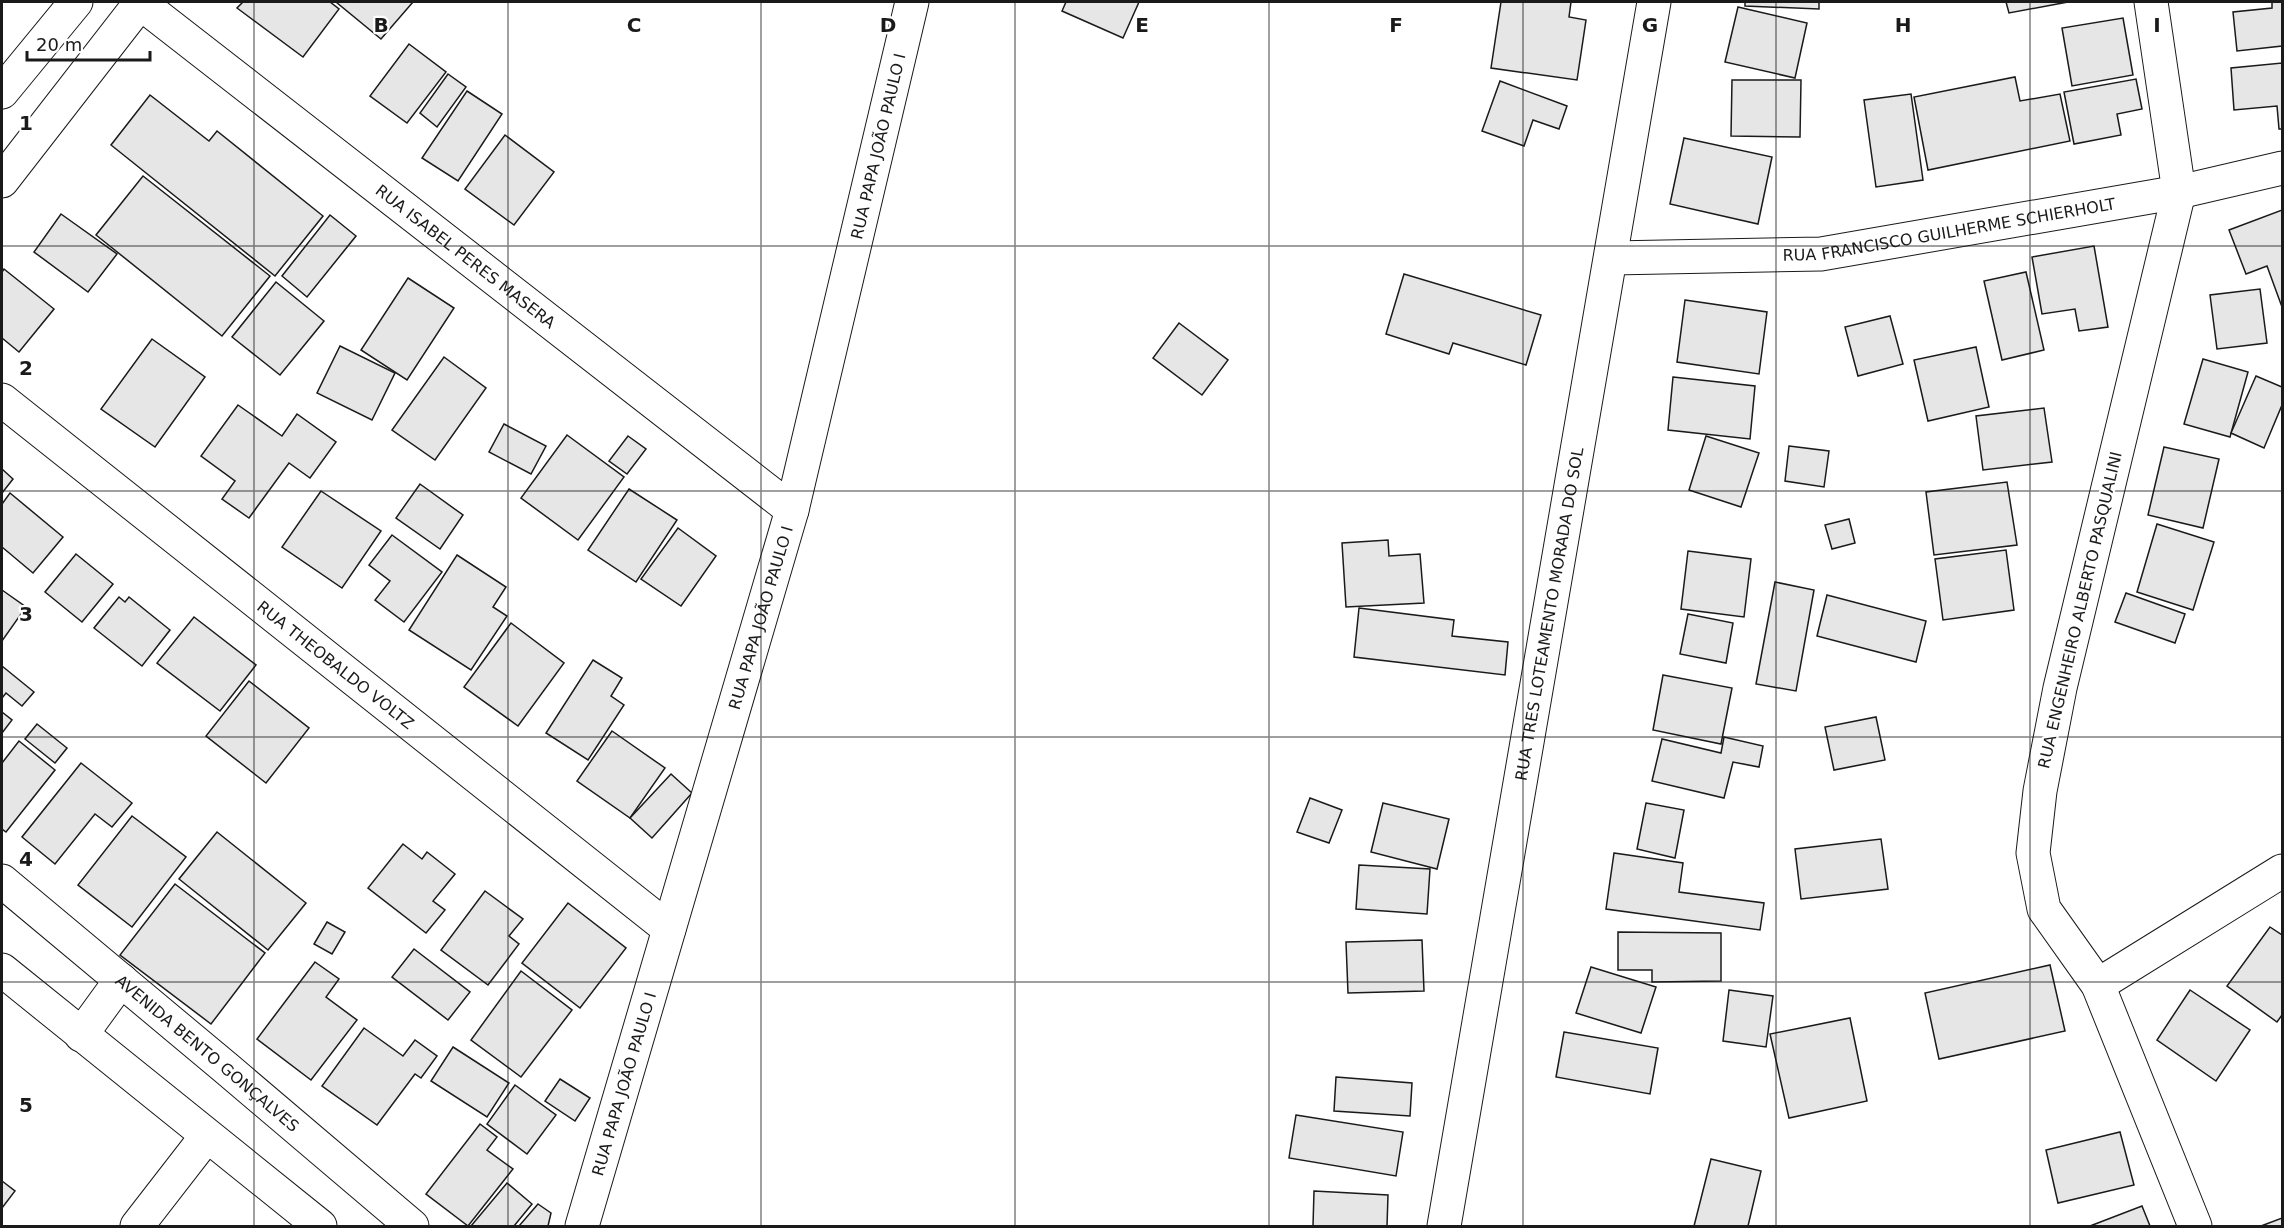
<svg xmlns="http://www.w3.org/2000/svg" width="2284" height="1228" viewBox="0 0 2284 1228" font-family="'DejaVu Sans',sans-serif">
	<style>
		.building { fill: #e6e6e6; stroke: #1a1a1a; stroke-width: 1.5 }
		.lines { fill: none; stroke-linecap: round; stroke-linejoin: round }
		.minor-casing { stroke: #1a1a1a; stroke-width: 35 }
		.major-casing { stroke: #1a1a1a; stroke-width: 35 }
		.minor { stroke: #fff; stroke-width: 33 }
		.major { stroke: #fff; stroke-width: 33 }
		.grid { fill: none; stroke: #1a1a1a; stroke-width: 1.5; stroke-opacity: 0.55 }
		.labels { text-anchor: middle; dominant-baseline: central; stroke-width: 4.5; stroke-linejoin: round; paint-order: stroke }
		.street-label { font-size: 16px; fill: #1a1a1a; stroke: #fff }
		.grid-label { font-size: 20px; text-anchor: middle; font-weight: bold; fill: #1a1a1a; stroke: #fff; stroke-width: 4.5; stroke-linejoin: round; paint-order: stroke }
	</style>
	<rect width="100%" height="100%" fill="#fff"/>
	<g class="building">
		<polygon points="243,2 330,2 339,9 303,57 237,8"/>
		<polygon points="336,2 413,2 381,39"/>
		<polygon points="1066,2 1139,2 1123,38 1062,11"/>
		<polygon points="1501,2 1571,2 1569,17 1586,20 1577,80 1491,68"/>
		<polygon points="1745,2 1819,2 1819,9 1745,6"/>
		<polygon points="2006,2 2068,2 2009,13"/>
		<polygon points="2272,2 2282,2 2282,46 2237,51 2233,12 2272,8"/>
		<polygon points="1738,7 1807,23 1795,78 1725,62"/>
		<polygon points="2123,18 2133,75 2072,86 2062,28"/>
		<polygon points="409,44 446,72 407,123 370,96"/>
		<polygon points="2282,63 2282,129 2279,129 2277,106 2234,110 2231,68"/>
		<polygon points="448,74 466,87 437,127 420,113"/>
		<polygon points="2015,77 2020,101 2060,94 2070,141 1928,170 1914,97"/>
		<polygon points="2136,79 2142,109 2117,114 2121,135 2074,144 2064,92"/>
		<polygon points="1732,80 1801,80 1800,137 1731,136"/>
		<polygon points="1500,81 1567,106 1559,129 1533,120 1524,146 1482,131"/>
		<polygon points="467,91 502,114 458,181 422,158"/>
		<polygon points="1911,94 1923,180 1876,187 1864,100"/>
		<polygon points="150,95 209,141 217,131 323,216 275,276 111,145"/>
		<polygon points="505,135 554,172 514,225 465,189"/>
		<polygon points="1684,138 1772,157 1758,224 1670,204"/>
		<polygon points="143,176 270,276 222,336 96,235"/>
		<polygon points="2282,210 2282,307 2267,266 2246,274 2229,230"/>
		<polygon points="61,214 117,254 88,292 34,252"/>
		<polygon points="330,215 356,236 307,297 282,276"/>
		<polygon points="2094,246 2108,327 2079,331 2075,309 2042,314 2032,257"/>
		<polygon points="4,269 54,309 19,352 2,338 2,272"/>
		<polygon points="2026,272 2044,350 2002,360 1984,281"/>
		<polygon points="1404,274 1541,315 1526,365 1453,343 1449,354 1386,334"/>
		<polygon points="408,278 454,308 407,380 361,350"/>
		<polygon points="276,282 324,321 280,375 232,337"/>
		<polygon points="2260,289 2267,343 2217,349 2210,295"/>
		<polygon points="1685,300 1767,312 1759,374 1677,362"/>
		<polygon points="1890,316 1903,364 1858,376 1845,327"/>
		<polygon points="1179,323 1228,360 1202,395 1153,358"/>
		<polygon points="152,339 205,377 155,447 101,409"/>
		<polygon points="340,346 395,373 372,420 317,393"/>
		<polygon points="1976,347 1989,407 1928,421 1914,360"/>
		<polygon points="444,357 486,388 435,460 392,430"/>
		<polygon points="2203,359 2248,372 2230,437 2184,424"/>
		<polygon points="2256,376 2282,387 2282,405 2264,448 2231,433"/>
		<polygon points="1673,377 1755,386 1750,439 1668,430"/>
		<polygon points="238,405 282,436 297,414 336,442 310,478 289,463 249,518 222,499 235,481 201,456"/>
		<polygon points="2044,408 2052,462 1983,470 1976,416"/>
		<polygon points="504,424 546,446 531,474 489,452"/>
		<polygon points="567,435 624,477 578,540 521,498"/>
		<polygon points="628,436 646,449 627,474 609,461"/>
		<polygon points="1706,436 1759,453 1741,507 1689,490"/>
		<polygon points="1789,446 1829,451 1824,487 1785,481"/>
		<polygon points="2164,447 2219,459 2203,528 2148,515"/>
		<polygon points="2,469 13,479 2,493"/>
		<polygon points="2007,482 2017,545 1934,555 1926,492"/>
		<polygon points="420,484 463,515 440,549 396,518"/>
		<polygon points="629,489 677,520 636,582 588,550"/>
		<polygon points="321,491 381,531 342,588 282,547"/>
		<polygon points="10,493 63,537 33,573 2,547 2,504"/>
		<polygon points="1849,519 1855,543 1832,549 1825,525"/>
		<polygon points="2157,524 2214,542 2193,610 2137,592"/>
		<polygon points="678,528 716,556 681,606 641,579"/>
		<polygon points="392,535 442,572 404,622 375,600 390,581 369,565"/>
		<polygon points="1388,540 1389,556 1420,554 1424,603 1346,607 1342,543"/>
		<polygon points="2006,550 2014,610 1943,620 1935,559"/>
		<polygon points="1688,551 1751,559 1744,617 1681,609"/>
		<polygon points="76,554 113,584 82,622 45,592"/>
		<polygon points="457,555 506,587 493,607 507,616 471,670 409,630"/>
		<polygon points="1775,582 1814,590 1796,691 1756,684"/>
		<polygon points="2,590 26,607 2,641"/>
		<polygon points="2126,593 2185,614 2175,643 2115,622"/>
		<polygon points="1827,595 1926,621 1916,662 1817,636"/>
		<polygon points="119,597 125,602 129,597 170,630 142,666 94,628"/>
		<polygon points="1359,608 1454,620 1452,636 1508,642 1505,675 1354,657"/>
		<polygon points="1688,614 1733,623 1726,663 1680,654"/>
		<polygon points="194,617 256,665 220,711 157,663"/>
		<polygon points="511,623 564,663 518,726 464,687"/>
		<polygon points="593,660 622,678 611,696 624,705 588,760 546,733"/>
		<polygon points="2,666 34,692 22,706 6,693 2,698"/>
		<polygon points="1663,675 1732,688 1721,744 1653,730"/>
		<polygon points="249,681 309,728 266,783 206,736"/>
		<polygon points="2,712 12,720 2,733"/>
		<polygon points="1876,717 1885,760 1834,770 1825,727"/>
		<polygon points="37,724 67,748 55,763 25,739"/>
		<polygon points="612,731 665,768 630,818 577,781"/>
		<polygon points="1724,737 1763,746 1759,767 1733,762 1724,798 1652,781 1662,739 1721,753"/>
		<polygon points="19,741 55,770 6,832 2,829 2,763"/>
		<polygon points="81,763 132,803 112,827 95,814 55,864 22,837"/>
		<polygon points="671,774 692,793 652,838 630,818"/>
		<polygon points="1310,798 1342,810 1329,843 1297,832"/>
		<polygon points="1383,803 1449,819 1437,869 1371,852"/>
		<polygon points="1646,803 1684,810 1675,858 1637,849"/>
		<polygon points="132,816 186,857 132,927 78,885"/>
		<polygon points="217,832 306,903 268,950 179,879"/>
		<polygon points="1881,839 1888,889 1801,899 1795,849"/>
		<polygon points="403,844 422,859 427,852 455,874 433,901 445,910 426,933 368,888"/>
		<polygon points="1614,853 1683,863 1679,892 1764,903 1760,930 1606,909"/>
		<polygon points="1359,865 1430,869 1427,914 1356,909"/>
		<polygon points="175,884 265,953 211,1024 120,955"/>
		<polygon points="485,891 523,919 509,936 519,944 488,985 441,950"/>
		<polygon points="568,903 626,948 580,1008 522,963"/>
		<polygon points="327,922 345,932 332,954 314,944"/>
		<polygon points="2270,927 2282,935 2282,1015 2277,1022 2227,986"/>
		<polygon points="1618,932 1721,933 1721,981 1652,982 1652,970 1618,970"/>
		<polygon points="1422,940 1424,991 1348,993 1346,942"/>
		<polygon points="414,949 470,992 448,1020 392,977"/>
		<polygon points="315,962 339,979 326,997 357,1020 311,1080 257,1039"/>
		<polygon points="2050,965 2065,1031 1939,1059 1925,993"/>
		<polygon points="1591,967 1656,987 1641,1033 1576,1013"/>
		<polygon points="521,971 572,1010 521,1077 471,1040"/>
		<polygon points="1729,990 1773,996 1766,1047 1723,1041"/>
		<polygon points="2190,990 2250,1030 2216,1081 2157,1040"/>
		<polygon points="1850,1018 1867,1101 1789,1118 1770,1034"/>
		<polygon points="364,1028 403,1056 415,1040 437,1056 421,1078 415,1074 377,1125 322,1086"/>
		<polygon points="1564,1032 1658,1048 1650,1094 1556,1077"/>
		<polygon points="453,1047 509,1083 487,1117 431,1081"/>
		<polygon points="1336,1077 1412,1083 1410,1116 1334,1111"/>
		<polygon points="560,1079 590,1098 575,1121 545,1101"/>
		<polygon points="515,1085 556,1115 527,1154 487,1124"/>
		<polygon points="1296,1115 1403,1132 1396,1176 1289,1158"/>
		<polygon points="480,1124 497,1137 487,1150 513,1169 468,1226 426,1194"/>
		<polygon points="2120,1132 2134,1185 2058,1203 2046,1150"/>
		<polygon points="1711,1159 1761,1171 1748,1226 1694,1226"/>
		<polygon points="2,1181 15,1191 2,1208"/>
		<polygon points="507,1183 532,1204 514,1226 471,1226"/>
		<polygon points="1314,1191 1388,1195 1387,1226 1313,1226"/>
		<polygon points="538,1204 551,1213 548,1226 519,1226"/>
		<polygon points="2142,1206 2150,1226 2090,1226"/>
		<polygon points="2282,1218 2282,1226 2261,1226"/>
	</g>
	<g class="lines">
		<defs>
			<g id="minor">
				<path id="s1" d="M139,2L792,510"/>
				<polyline points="2151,2 2179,192 2060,688 2040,791 2033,853 2044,909 2098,985 2195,1226"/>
				<path id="s2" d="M1612,258L1821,254L2179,192L2282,168"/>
				<path id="s3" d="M2,400L669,929"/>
				<polyline points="2098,985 2282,871"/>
				<polyline points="137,1226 206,1137"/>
				<path id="s4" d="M582,1226L792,510L912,2"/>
				<path id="s5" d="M1444,1226L1654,2"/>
			</g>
			<g id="major">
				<polyline points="2,92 76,2"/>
				<polyline points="2,181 141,2"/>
				<path id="s6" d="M2,881L226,1068L412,1226"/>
				<polyline points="2,970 320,1226"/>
				<polyline points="81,1035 121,980"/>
			</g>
		</defs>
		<use href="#minor" class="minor-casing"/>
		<use href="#major" class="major-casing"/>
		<use href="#minor" class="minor"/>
		<use href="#major" class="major"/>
	</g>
	<path class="grid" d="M254,2V1226M508,2V1226M761,2V1226M1015,2V1226M1269,2V1226M1523,2V1226M1776,2V1226M2030,2V1226M2,246H2282M2,491H2282M2,737H2282M2,982H2282"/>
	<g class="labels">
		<g class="street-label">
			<text stroke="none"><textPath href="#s4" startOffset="1120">RUA PAPA JOÃO PAULO I</textPath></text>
			<text stroke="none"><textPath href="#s2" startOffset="339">RUA FRANCISCO GUILHERME SCHIERHOLT</textPath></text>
			<text stroke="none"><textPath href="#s1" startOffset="414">RUA ISABEL PERES MASERA</textPath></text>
			<text transform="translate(2080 610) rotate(-77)">RUA ENGENHEIRO ALBERTO PASQUALINI</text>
			<text stroke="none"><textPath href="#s5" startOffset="621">RUA TRES LOTEAMENTO MORADA DO SOL</textPath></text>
			<text stroke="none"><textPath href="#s4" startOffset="634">RUA PAPA JOÃO PAULO I</textPath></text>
			<text stroke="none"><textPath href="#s3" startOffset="426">RUA THEOBALDO VOLTZ</textPath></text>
			<text stroke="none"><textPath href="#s6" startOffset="268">AVENIDA BENTO GONÇALVES</textPath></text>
			<text stroke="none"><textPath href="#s4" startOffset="148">RUA PAPA JOÃO PAULO I</textPath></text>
		</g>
	</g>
	<g class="grid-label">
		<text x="381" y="32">B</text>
		<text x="634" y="32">C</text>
		<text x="888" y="32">D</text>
		<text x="1142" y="32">E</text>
		<text x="1396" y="32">F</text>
		<text x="1650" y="32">G</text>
		<text x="1903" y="32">H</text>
		<text x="2157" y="32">I</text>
		<text x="26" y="130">1</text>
		<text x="26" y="375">2</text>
		<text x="26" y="621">3</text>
		<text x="26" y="866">4</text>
		<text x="26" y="1112">5</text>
	</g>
	<rect width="2284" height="1228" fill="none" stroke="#1a1a1a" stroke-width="6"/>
	<path d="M27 51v9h123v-9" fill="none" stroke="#1a1a1a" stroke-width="3"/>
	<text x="36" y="51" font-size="18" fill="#1a1a1a" stroke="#ffffff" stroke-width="4.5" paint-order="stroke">20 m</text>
</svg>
